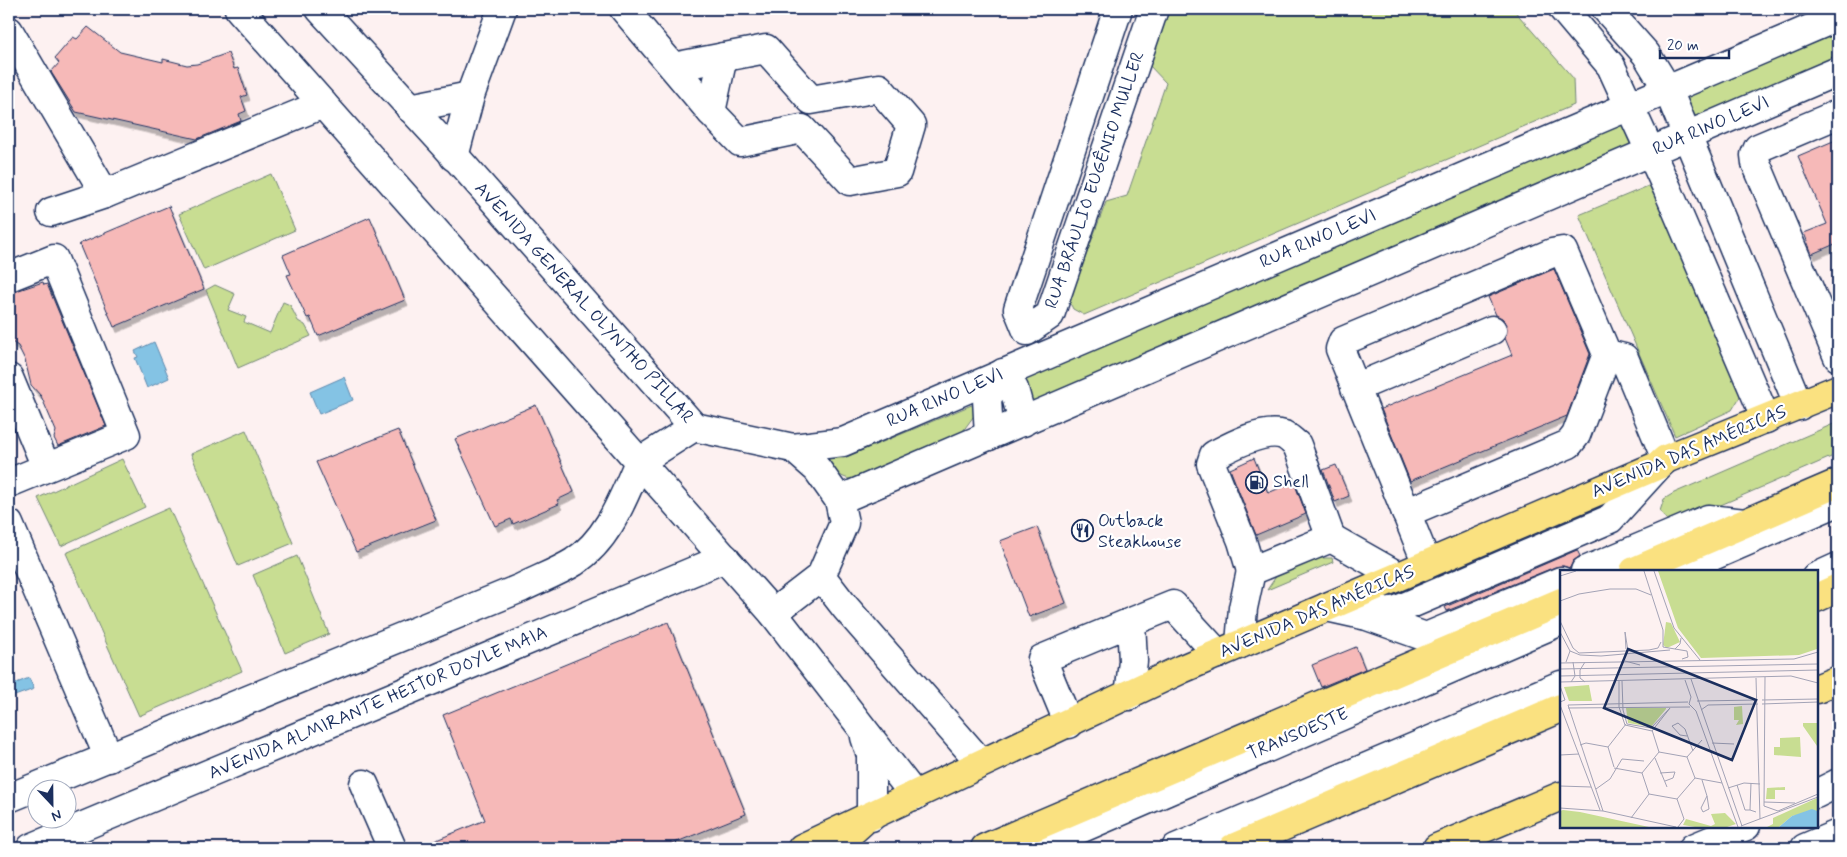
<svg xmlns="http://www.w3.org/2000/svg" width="1847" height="857" viewBox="0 0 1847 857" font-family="Mynerve,sans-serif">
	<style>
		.green { fill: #c8dd92; stroke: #728678 }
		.water { fill: #84c3e4; stroke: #5a88ae }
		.building { fill: #f6b9b8; stroke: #1b2f5e; filter: url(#shadow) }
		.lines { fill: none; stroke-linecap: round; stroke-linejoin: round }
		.minor-casing { stroke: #1b2f5e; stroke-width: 31 }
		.major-casing { stroke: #1b2f5e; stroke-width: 31 }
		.highway-casing { stroke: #1b2f5e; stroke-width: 31 }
		.minor { stroke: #fff; stroke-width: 28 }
		.major { stroke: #fae180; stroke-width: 28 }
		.highway { stroke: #fae180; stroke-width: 28 }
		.labels { text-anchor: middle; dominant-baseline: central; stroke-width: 4.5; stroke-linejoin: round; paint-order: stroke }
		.street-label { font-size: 18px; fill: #1b2f5e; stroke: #fff }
		.poi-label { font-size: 18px; fill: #1b2f5e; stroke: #fff; text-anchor: start }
		.inset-road { fill: none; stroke: #a3a3b6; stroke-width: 1 }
		.view { fill: #1b2f5e; fill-opacity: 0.15; stroke: #1b2f5e; stroke-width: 2.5 }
		.inset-edge { fill: none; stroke: #1b2f5e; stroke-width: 2.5 }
	</style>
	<defs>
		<filter id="shadow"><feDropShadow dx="3" dy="5.5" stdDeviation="0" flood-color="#0004"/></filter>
	</defs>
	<rect width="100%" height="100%" fill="#fdf1f1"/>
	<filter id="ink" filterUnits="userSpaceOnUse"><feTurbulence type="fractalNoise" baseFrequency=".02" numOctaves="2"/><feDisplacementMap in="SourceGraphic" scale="10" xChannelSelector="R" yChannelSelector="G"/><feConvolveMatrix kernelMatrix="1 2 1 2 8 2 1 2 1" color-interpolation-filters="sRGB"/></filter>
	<g filter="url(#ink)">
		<g class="green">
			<polygon points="1168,9 1513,9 1573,78 1574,105 1084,315 1073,309 1069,301 1106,202 1127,196 1166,83 1148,64"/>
			<polygon points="1838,33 1838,59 1696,119 1686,97"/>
			<polygon points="1624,124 1634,146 1034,403 1022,392 1023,380"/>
			<polygon points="271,174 295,230 204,270 179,214"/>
			<polygon points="1653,184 1743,392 1732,410 1675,436 1579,215"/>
			<polygon points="215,285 235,294 228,310 246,317 244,322 270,333 283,302 290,305 298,321 305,325 311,336 238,368 206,290"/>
			<path d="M974,404L976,413L960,435L859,480C841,480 835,472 824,458H844Z"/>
			<polygon points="1838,422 1838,454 1677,524 1666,519 1660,511 1664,499 1674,493"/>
			<polygon points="246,430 293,543 238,566 191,454"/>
			<polygon points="122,459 145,507 61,546 38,498"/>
			<polygon points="169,508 242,671 139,716 66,553"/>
			<polygon points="297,556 329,634 285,653 253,575"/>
			<polygon points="1314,558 1332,558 1333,562 1267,590 1277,575"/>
		</g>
		<g class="water">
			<polygon points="154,342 169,378 147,388 135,358 138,357 135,351"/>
			<polygon points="344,377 353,400 319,414 310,392"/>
			<polygon points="29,678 34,689 9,698 9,686"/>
		</g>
		<g class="building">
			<polygon points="88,27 120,52 163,62 163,59 187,65 197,64 228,53 234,69 238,68 247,95 241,97 246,111 239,114 241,121 197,139 76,112 51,72 59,63 55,58 73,37 77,39"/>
			<polygon points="1838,139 1838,251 1835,244 1812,254 1804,233 1827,224 1798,156"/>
			<polygon points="169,206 204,289 114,327 79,244"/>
			<polygon points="370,217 405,300 318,336 310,317 307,318 287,275 291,274 283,255"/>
			<polygon points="1554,269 1590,354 1567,416 1410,481 1381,409 1512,355 1505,338 1507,324 1502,318 1496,315 1488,297"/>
			<polygon points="43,282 44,285 47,284 106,426 58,446 54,438 56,431 41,396 31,385 25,360 18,346 12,342 9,327 9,296 19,290"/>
			<polygon points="536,405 574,492 557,500 559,504 513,524 511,519 495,526 455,439"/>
			<polygon points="398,430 436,520 356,552 316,462"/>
			<polygon points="1254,458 1268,493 1294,482 1306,514 1256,535 1230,469"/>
			<polygon points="1336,465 1349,496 1335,502 1323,470"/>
			<polygon points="1037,527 1066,603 1029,617 1000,541"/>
			<polygon points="1577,550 1580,556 1573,561 1570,568 1563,566 1555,567 1447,611 1445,607"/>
			<polygon points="668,622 746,814 662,848 417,848 485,820 443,715"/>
			<polygon points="1356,647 1365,669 1321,687 1312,665"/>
		</g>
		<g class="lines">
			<defs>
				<g id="minor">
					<polyline points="239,9 773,613 915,796"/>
					<polyline points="320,9 445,145 694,427 793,448 817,469 839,500 844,523 821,576 845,607 981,763"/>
					<polyline points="624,9 711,112 740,142 802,129 850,181 897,172 911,125 879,88 811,100 766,49 673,67"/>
					<polyline points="1118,9 1018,309 1027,331 1050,315 1154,9"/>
					<polyline points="1563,9 1611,66 1667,188 1766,419"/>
					<polyline points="1606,9 1646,54 1668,90 1799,406"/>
					<polyline points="9,31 105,194"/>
					<polyline points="470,96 502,9"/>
					<polyline points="410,108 470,96 454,157"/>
					<polyline points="711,112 723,57"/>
					<polyline points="1838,114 1758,148 1755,155 1756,163 1838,357"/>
					<polyline points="51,212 105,194 323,104"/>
					<polyline points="9,277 54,259 126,435 9,483"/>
					<polyline points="9,378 46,467"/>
					<polyline points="1355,388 1492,330"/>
					<polyline points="989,436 987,398 1003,373 1014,389 1023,422"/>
					<polyline points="793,448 843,442 1838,17"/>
					<polyline points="639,462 694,427"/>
					<polyline points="839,500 1838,71"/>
					<polyline points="1406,513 1569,444 1576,435 1607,354"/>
					<polyline points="9,524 109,758"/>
					<polyline points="1427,564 1340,349 1343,341 1552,253 1563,251 1607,354 1624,358 1666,459"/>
					<path d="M1251,571L1242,541L1211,464L1214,455C1231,446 1264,428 1284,435C1288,437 1293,442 1297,445L1331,538"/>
					<polyline points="1585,571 1708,519 1745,523"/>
					<polyline points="1678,571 1838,502"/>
					<polyline points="1816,577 1838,567"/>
					<polyline points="1327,607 1363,615 1397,610 1610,519 1659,465"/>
					<polyline points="773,613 821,576"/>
					<polyline points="1367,616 1426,637 1561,581"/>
					<polyline points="1240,644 1243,608 1251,571 1331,538 1398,576"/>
					<polyline points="1129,696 1133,661 1131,622 1173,605 1218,654"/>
					<polyline points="1069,724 1042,659 1131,622"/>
					<polyline points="865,737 871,755 871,817"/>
					<polyline points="364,784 392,848"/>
					<polyline points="1816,794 1838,783"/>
					<path d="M9,798L521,588C539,579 558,572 574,562C609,539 623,498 639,462"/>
					<polyline points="31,848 725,558"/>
					<polyline points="1036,848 1561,621"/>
					<polyline points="1176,848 1561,685"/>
					<polyline points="1693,848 1746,826"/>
					<polyline points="1805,848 1838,834"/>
				</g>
				<g id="major">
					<polyline points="1816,689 1838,680"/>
					<polyline points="802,848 1182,669 1659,465 1666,459 1838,389"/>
					<polyline points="1437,848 1561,796"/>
				</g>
				<g id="highway">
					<polyline points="1634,571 1838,483"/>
					<polyline points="1816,598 1838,588"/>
					<polyline points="1816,688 1819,688"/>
					<polyline points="833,848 862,822"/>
					<polyline points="985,848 1561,602"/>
					<polyline points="1233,848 1561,708"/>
				</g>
			</defs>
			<use href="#minor" class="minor-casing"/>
			<use href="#major" class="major-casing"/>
			<use href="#highway" class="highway-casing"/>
			<use href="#minor" class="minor"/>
			<use href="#major" class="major"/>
			<use href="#highway" class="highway"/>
		</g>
	</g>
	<defs>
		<symbol id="fuel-ring" viewBox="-11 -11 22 22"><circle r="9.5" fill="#fff" stroke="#1b2f5e" stroke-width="1.5"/><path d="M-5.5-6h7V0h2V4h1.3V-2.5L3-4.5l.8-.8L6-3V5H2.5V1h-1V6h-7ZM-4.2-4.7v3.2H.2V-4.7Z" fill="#1b2f5e"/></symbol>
		<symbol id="restaurant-ring" viewBox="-11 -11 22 22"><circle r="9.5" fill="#fff" stroke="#1b2f5e" stroke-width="1.5"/><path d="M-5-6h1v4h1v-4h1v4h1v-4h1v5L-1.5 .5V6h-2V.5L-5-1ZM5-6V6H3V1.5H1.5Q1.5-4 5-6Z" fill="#1b2f5e"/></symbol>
	</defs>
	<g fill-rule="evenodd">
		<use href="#fuel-ring" x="1244" y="470" width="25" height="25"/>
		<use href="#restaurant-ring" x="1070" y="518" width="25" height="25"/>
	</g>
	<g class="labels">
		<g class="street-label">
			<text transform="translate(1711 126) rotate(-23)">RUA RINO LEVI</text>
			<text transform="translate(1095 180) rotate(-71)">RUA BRÁULIO EUGÊNIO MULLER</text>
			<text transform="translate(1318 239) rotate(-23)">RUA RINO LEVI</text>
			<text transform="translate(584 303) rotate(48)">AVENIDA GENERAL OLYNTHO PILLAR</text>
			<text transform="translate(945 398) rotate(-23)">RUA RINO LEVI</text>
			<text transform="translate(1689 452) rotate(-23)">AVENIDA DAS AMÉRICAS</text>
			<text transform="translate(1317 612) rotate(-23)">AVENIDA DAS AMÉRICAS</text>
			<text transform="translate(378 703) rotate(-23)">AVENIDA ALMIRANTE HEITOR DOYLE MAIA</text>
			<text transform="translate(1298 734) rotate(-23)">TRANSOESTE</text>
		</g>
		<g class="poi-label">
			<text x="1273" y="482">Shell</text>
			<text x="1098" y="521">Outback<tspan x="1098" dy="21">Steakhouse</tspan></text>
		</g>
	</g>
	<g transform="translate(1560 570)">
		<rect width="258" height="258" fill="#fdf1f1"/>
		<path d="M98,1H257V79L239,85L141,88L118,58ZM106,52L111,53L120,72L107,78L103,75ZM29,115L32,131H9L4,117ZM182,136L183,154L176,155L179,150H174V137ZM66,138H106V139L91,157L68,153ZM243,153H257V176L243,156ZM240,167L241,187L214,185V177H220V168ZM225,217V220H215V229H206L207,218ZM257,228V241L232,246L219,257H207L213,254V248ZM3,240L20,242L89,257H0V241ZM165,243L176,254L167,257H135L123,255L126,249L151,256L155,254L151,244Z" fill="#c8dd92"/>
		<path d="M252,239L257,241V257H219L232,246Z" fill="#84c3e4"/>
		<path class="inset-road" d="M84,1L103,60V77L115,79L120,74L121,68M94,1L114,58L140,90M0,6L16,1M0,31L19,24L50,19H76L91,25M0,51L13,78M0,62L10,81L6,92M65,62L68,81M65,62L66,79M13,78L19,83L89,80L98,78L101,72M115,79L127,81L128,87L122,89M10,81L20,85L41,86L110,80M65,91L80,95M25,92L20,100V108L25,112M0,93L234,89L258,82M0,99L258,94M0,106L258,100M205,107L204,236L218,241L258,224M196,108L200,249M131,109L182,256M125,110L131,127L129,134L136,141L178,257M59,111V137L65,155L92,161L110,138L91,158M62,111L63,140L67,154M0,112L231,106L258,113M11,112L15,106L13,92M0,116L5,130L0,132M202,130L258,129M137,131L198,130M202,134L258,132M0,135L40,240M8,138L130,137M141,140L148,135L198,134M67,154L91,158M112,156L118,153L125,159L133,181M112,156L120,165L127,166M152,173L174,174M20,175L26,173L48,177L54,197M48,177L66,154M99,182L127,187L135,208L117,229L124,249L118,257M0,185L19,184M127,187L142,170M95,188L107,217M54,198L82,203M100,203L115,202L113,208L105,211M135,208L162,213M142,210L147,226L141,238L143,242L149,239L147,226M191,213L190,240L196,242M177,215L185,240H190M0,216L31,217M168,218L184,213L200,214M36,219L50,209L62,189L84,191M89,224L117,229M204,232L235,233M0,238L43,241L116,257M43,241L8,135L128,132M71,248L89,224L82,203L99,182L92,160M181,256L258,227"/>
		<path class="view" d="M68,79L196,130L172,190L44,138Z"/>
		<rect width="258" height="258" class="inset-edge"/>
	</g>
	<rect width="1847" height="857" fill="none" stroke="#fff" stroke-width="30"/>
	<rect x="15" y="15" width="1817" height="827" fill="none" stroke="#1b2f5e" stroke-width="2" filter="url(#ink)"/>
	<g transform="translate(52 804) rotate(158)"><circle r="24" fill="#ffffff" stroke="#a4acbf"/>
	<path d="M0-4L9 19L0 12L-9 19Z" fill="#1b2f5e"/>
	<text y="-8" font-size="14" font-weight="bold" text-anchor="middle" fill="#1b2f5e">N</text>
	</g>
	<path d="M1660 50v8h69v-8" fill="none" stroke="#1b2f5e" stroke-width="2.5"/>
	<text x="1667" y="50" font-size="15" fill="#1b2f5e" stroke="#ffffff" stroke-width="4" paint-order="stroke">20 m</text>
</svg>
